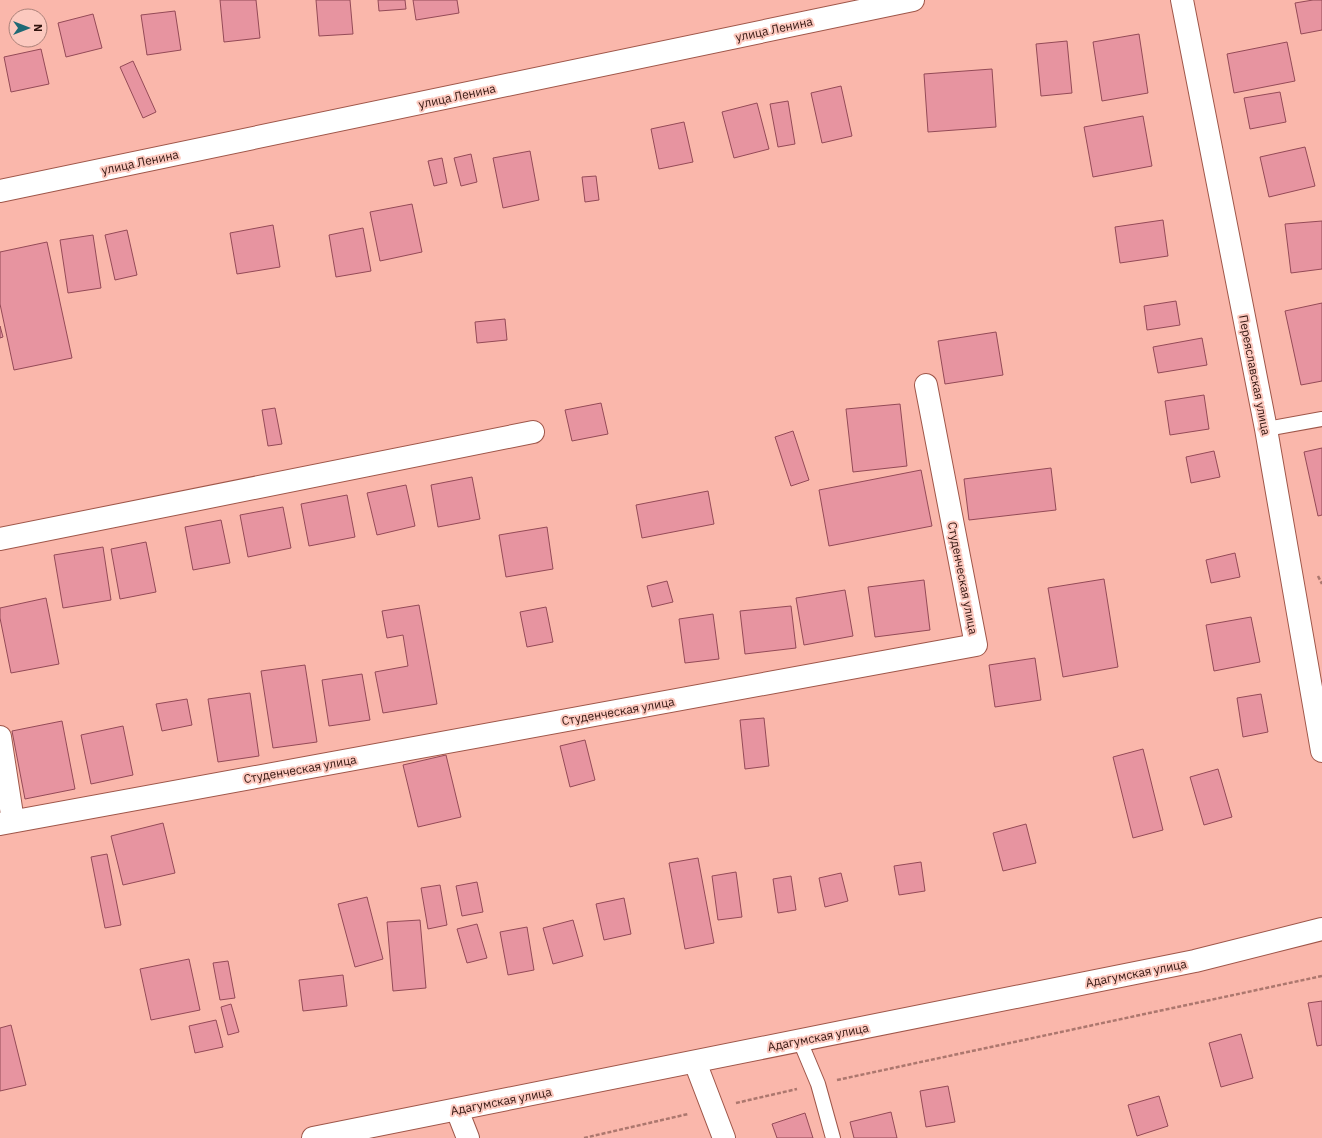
<svg xmlns="http://www.w3.org/2000/svg" width="1322" height="1138" viewBox="0 0 1322 1138" font-family="'IBM Plex Sans',sans-serif">
	<style>
		.building { fill: #e794a0; stroke: #944a57 }
		.lines { fill: none; stroke-linecap: round; stroke-linejoin: round }
		.service-casing { stroke: #9f5649; stroke-width: 16 }
		.minor-casing { stroke: #9f5649; stroke-width: 24 }
		.secondary-casing { stroke: #9f5649; stroke-width: 24 }
		.path { stroke: #ac776e; stroke-width: 2.5; stroke-dasharray: 4 2; stroke-linecap: butt }
		.service { stroke: #fff; stroke-width: 14 }
		.minor { stroke: #fff; stroke-width: 22 }
		.secondary { stroke: #fff; stroke-width: 22 }
		.labels { text-anchor: middle; dominant-baseline: central; stroke-width: 4; stroke-linejoin: round; paint-order: stroke }
		.street-label { font-size: 12px; fill: #32140f; stroke: #fcc9bf }
	</style>
	<rect width="100%" height="100%" fill="#fab7ab"/>
	<g class="building">
		<polygon points="220,0 256,0 260,38 224,42"/>
		<polygon points="316,0 350,0 353,34 319,36"/>
		<polygon points="378,0 405,0 406,9 379,11"/>
		<polygon points="413,0 457,0 459,13 416,20"/>
		<polygon points="1313,0 1322,0 1322,30 1301,34 1295,3"/>
		<polygon points="175,11 181,50 147,55 141,15"/>
		<polygon points="93,14 102,48 66,57 58,23"/>
		<polygon points="1139,34 1148,93 1102,101 1093,42"/>
		<polygon points="1067,41 1072,93 1041,96 1036,44"/>
		<polygon points="1287,42 1295,81 1234,93 1227,54"/>
		<polygon points="41,49 49,84 11,92 4,57"/>
		<polygon points="133,61 156,112 143,118 120,67"/>
		<polygon points="992,69 996,127 928,132 924,74"/>
		<polygon points="841,86 852,136 822,143 811,93"/>
		<polygon points="1280,92 1286,122 1250,129 1244,98"/>
		<polygon points="788,101 795,144 778,147 770,104"/>
		<polygon points="757,103 769,149 734,158 722,112"/>
		<polygon points="1143,116 1152,166 1093,177 1084,127"/>
		<polygon points="684,122 693,162 659,169 651,129"/>
		<polygon points="1305,147 1315,186 1269,197 1260,157"/>
		<polygon points="530,151 539,200 503,208 493,158"/>
		<polygon points="471,154 477,182 461,186 454,158"/>
		<polygon points="442,158 447,183 434,186 428,161"/>
		<polygon points="596,176 599,200 585,202 582,177"/>
		<polygon points="412,204 422,252 380,261 370,212"/>
		<polygon points="1163,220 1168,256 1120,263 1115,227"/>
		<polygon points="1322,221 1322,269 1291,273 1285,224"/>
		<polygon points="273,225 280,267 237,274 230,233"/>
		<polygon points="363,228 371,271 336,277 329,235"/>
		<polygon points="127,230 137,275 115,280 105,235"/>
		<polygon points="93,235 101,288 68,293 60,240"/>
		<polygon points="47,242 72,358 14,370 0,304 0,252"/>
		<polygon points="1176,301 1180,325 1147,330 1144,306"/>
		<polygon points="1322,303 1322,381 1301,385 1285,311"/>
		<polygon points="505,319 507,340 477,343 475,322"/>
		<polygon points="0,326 3,337 0,338"/>
		<polygon points="996,332 1003,375 945,384 938,341"/>
		<polygon points="1202,338 1207,365 1158,373 1153,347"/>
		<polygon points="1204,395 1209,429 1170,435 1165,401"/>
		<polygon points="601,403 608,434 572,441 565,410"/>
		<polygon points="900,404 907,466 853,472 846,409"/>
		<polygon points="275,408 282,444 268,446 262,410"/>
		<polygon points="793,431 809,480 791,486 775,437"/>
		<polygon points="1322,448 1322,515 1318,516 1304,452"/>
		<polygon points="1214,451 1220,477 1191,483 1186,457"/>
		<polygon points="1051,468 1056,510 969,520 964,479"/>
		<polygon points="921,470 932,526 829,546 819,490"/>
		<polygon points="472,477 480,519 438,527 431,485"/>
		<polygon points="406,485 415,526 377,535 367,493"/>
		<polygon points="708,491 714,524 642,538 636,505"/>
		<polygon points="347,495 355,537 309,546 301,504"/>
		<polygon points="283,507 291,548 248,557 240,515"/>
		<polygon points="221,520 230,563 193,570 185,527"/>
		<polygon points="547,527 553,569 506,577 499,535"/>
		<polygon points="146,542 156,592 120,599 111,549"/>
		<polygon points="103,547 111,600 63,608 54,555"/>
		<polygon points="1235,553 1240,577 1211,583 1206,560"/>
		<polygon points="1104,579 1118,667 1063,677 1048,588"/>
		<polygon points="924,580 930,630 875,637 868,587"/>
		<polygon points="667,581 673,602 652,607 647,586"/>
		<polygon points="845,590 853,636 804,645 796,598"/>
		<polygon points="46,598 59,664 11,673 0,618 0,608"/>
		<polygon points="419,605 437,704 383,713 375,672 408,666 403,635 387,638 382,611"/>
		<polygon points="791,606 796,648 745,654 740,611"/>
		<polygon points="546,607 553,642 527,647 520,612"/>
		<polygon points="713,614 719,659 685,663 679,619"/>
		<polygon points="1251,617 1260,662 1214,671 1206,625"/>
		<polygon points="1035,658 1041,700 995,707 989,665"/>
		<polygon points="305,665 317,742 273,748 261,671"/>
		<polygon points="362,674 370,720 329,726 322,680"/>
		<polygon points="250,693 259,756 218,762 208,699"/>
		<polygon points="1261,694 1268,732 1243,737 1237,698"/>
		<polygon points="187,699 192,725 162,731 156,704"/>
		<polygon points="764,718 769,766 745,769 740,720"/>
		<polygon points="62,721 75,789 25,799 12,731"/>
		<polygon points="123,726 133,775 91,784 81,735"/>
		<polygon points="585,740 595,780 570,787 560,746"/>
		<polygon points="1143,749 1163,830 1133,838 1113,757"/>
		<polygon points="446,755 461,817 418,827 403,765"/>
		<polygon points="1218,769 1232,817 1204,825 1190,777"/>
		<polygon points="163,823 175,873 123,885 111,836"/>
		<polygon points="1026,824 1036,863 1003,871 993,833"/>
		<polygon points="107,854 121,925 105,928 91,857"/>
		<polygon points="698,858 714,943 685,949 669,863"/>
		<polygon points="921,862 925,891 899,895 894,866"/>
		<polygon points="736,872 742,917 718,920 712,876"/>
		<polygon points="841,873 848,901 825,907 819,878"/>
		<polygon points="791,876 796,910 778,913 773,879"/>
		<polygon points="477,882 483,912 462,916 456,886"/>
		<polygon points="440,885 447,925 428,929 421,888"/>
		<polygon points="367,897 383,959 355,967 338,904"/>
		<polygon points="624,898 631,934 604,940 596,904"/>
		<polygon points="420,920 426,988 393,991 387,922"/>
		<polygon points="573,920 583,956 553,964 543,928"/>
		<polygon points="477,924 487,958 467,963 457,929"/>
		<polygon points="527,927 534,970 508,975 500,932"/>
		<polygon points="189,959 200,1010 151,1020 140,969"/>
		<polygon points="228,961 235,998 220,1000 213,963"/>
		<polygon points="343,975 347,1006 303,1011 299,980"/>
		<polygon points="1322,1001 1322,1045 1317,1046 1308,1003"/>
		<polygon points="231,1004 239,1032 228,1035 221,1007"/>
		<polygon points="216,1020 223,1047 195,1053 189,1026"/>
		<polygon points="11,1025 26,1085 0,1091 0,1028"/>
		<polygon points="1241,1034 1253,1078 1221,1087 1209,1043"/>
		<polygon points="948,1086 955,1122 926,1127 920,1091"/>
		<polygon points="1159,1096 1168,1126 1137,1136 1128,1105"/>
		<polygon points="891,1112 897,1138 854,1138 850,1122"/>
		<polygon points="805,1113 813,1138 777,1138 772,1124"/>
	</g>
	<g class="lines">
		<defs>
			<g id="service">
				<polyline points="1266,429 1322,419"/>
				<polyline points="800,1041 818,1084 833,1138"/>
			</g>
			<g id="minor">
				<polyline points="1182,0 1266,429 1322,751"/>
				<polyline points="0,191 913,0"/>
				<polyline points="0,539 533,432"/>
				<polyline points="0,737 13,821"/>
				<polyline points="0,824 976,645 926,385"/>
				<polyline points="695,1062 724,1138"/>
				<polyline points="457,1110 468,1138"/>
			</g>
			<polyline id="secondary" points="313,1138 1195,961 1322,929"/>
		</defs>
		<use href="#service" class="service-casing"/>
		<use href="#minor" class="minor-casing"/>
		<use href="#secondary" class="secondary-casing"/>
		<g class="path">
			<polyline points="1318,576 1322,584"/>
			<polyline points="837,1080 1322,976"/>
			<polyline points="736,1103 797,1089"/>
			<polyline points="584,1138 688,1114"/>
		</g>
		<use href="#service" class="service"/>
		<use href="#minor" class="minor"/>
		<use href="#secondary" class="secondary"/>
	</g>
	<g class="labels">
		<g class="street-label">
			<text transform="translate(774 29) rotate(-12)">улица Ленина</text>
			<text transform="translate(457 96) rotate(-12)">улица Ленина</text>
			<text transform="translate(140 162) rotate(-12)">улица Ленина</text>
			<text transform="translate(1255 375) rotate(79)">Переяславская улица</text>
			<text transform="translate(963 578) rotate(79)">Студенческая улица</text>
			<text transform="translate(618 711) rotate(-10)">Студенческая улица</text>
			<text transform="translate(300 769) rotate(-10)">Студенческая улица</text>
			<text transform="translate(1136 973) rotate(-11)">Адагумская улица</text>
			<text transform="translate(818 1037) rotate(-11)">Адагумская улица</text>
			<text transform="translate(501 1101) rotate(-11)">Адагумская улица</text>
		</g>
	</g>
	<g transform="translate(28 28) rotate(90)"><circle r="19" fill="#fcc9bf" stroke="#ab8179"/>
	<path d="M0-3L7 15L0 10L-7 15Z" fill="#1f6975"/>
	<text y="-6" font-size="11" font-weight="bold" text-anchor="middle" fill="#32140f">N</text>
	</g>
</svg>
